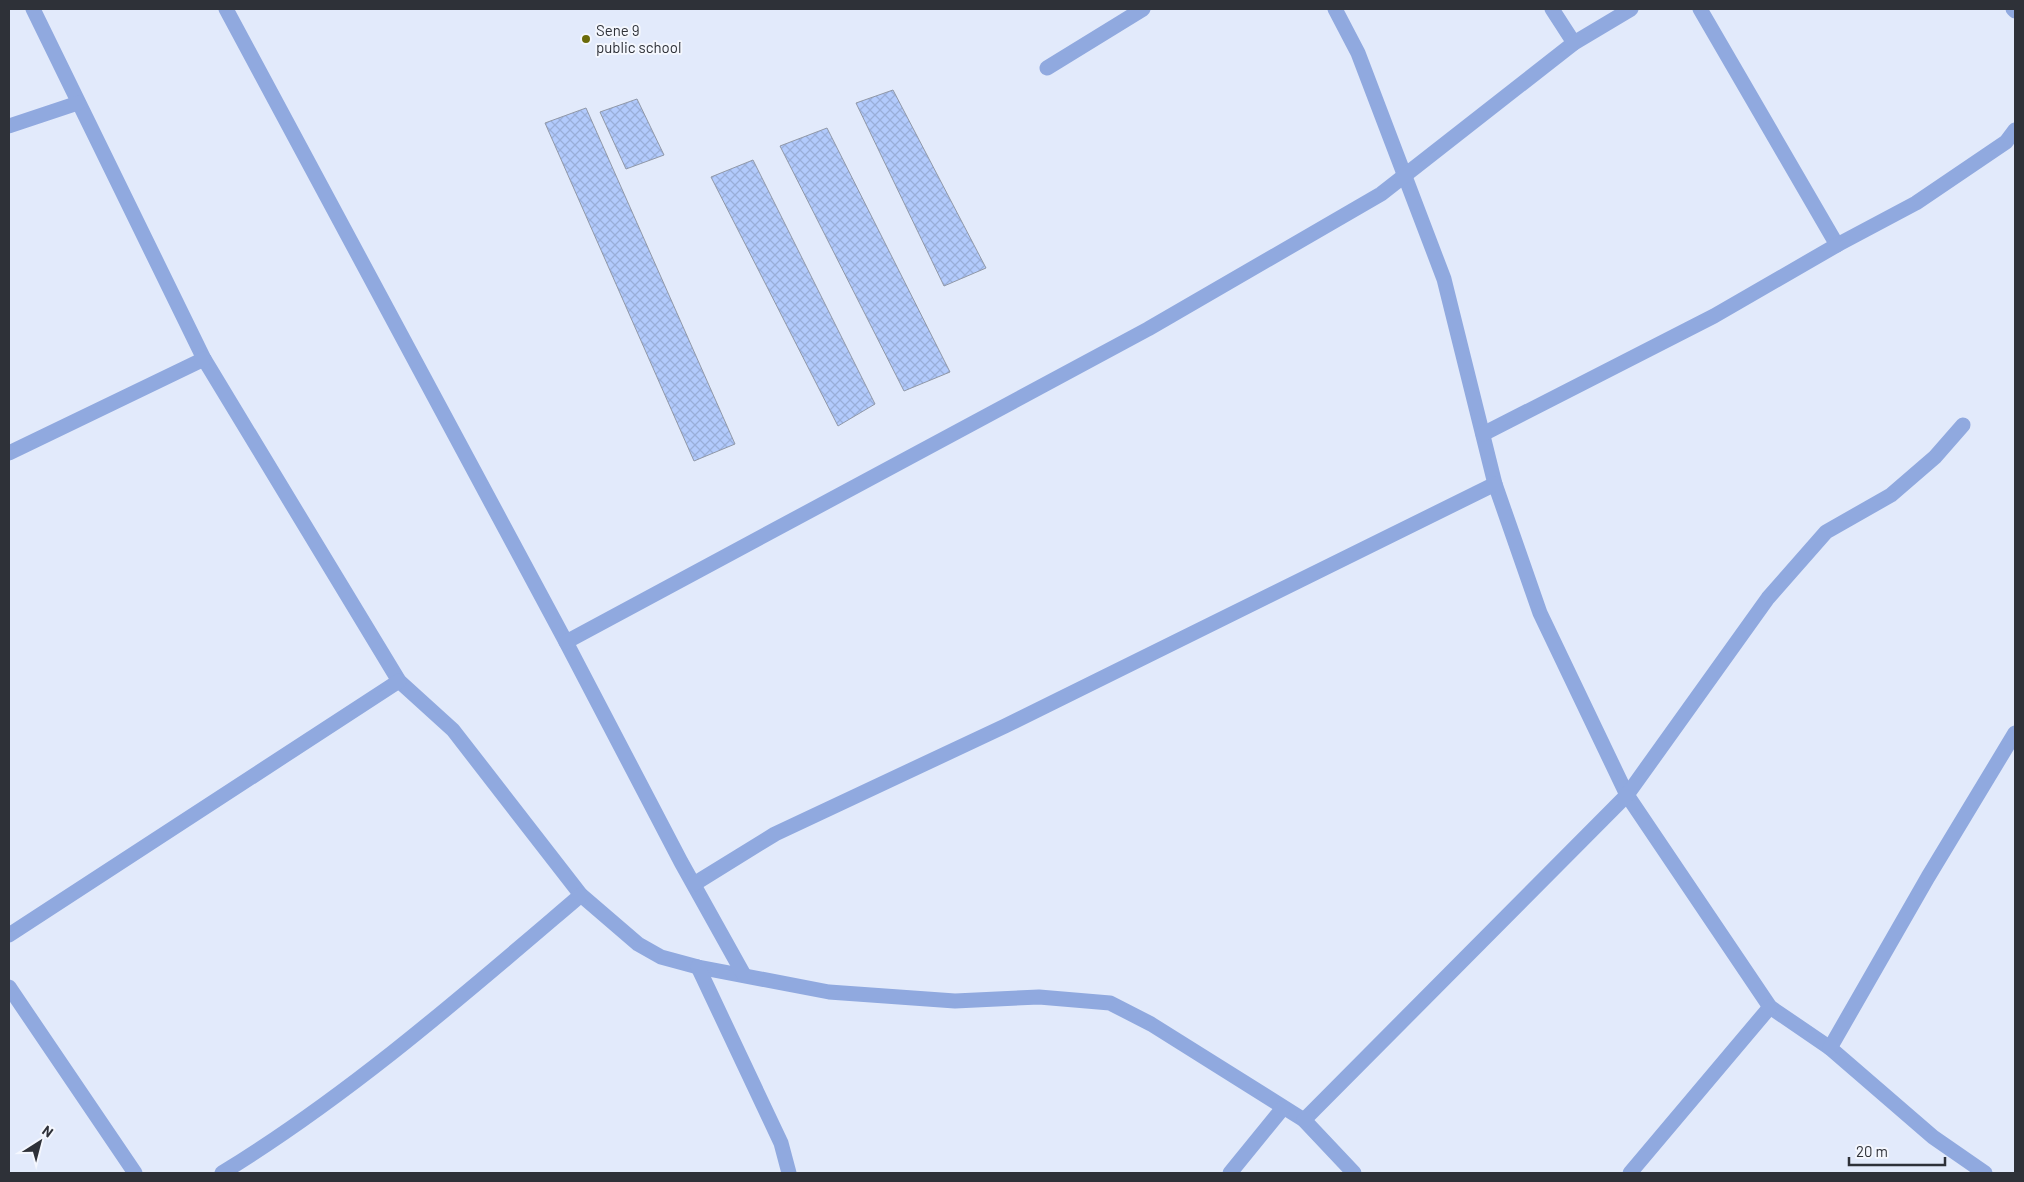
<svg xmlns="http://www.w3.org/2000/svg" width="2024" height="1182" viewBox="0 0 2024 1182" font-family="Barlow,sans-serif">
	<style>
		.building { fill: url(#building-cross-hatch); stroke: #9098a8 }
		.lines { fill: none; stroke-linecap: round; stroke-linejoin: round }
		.street { stroke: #90a9df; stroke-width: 15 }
		.poi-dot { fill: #6b6b0a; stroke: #f4f7fe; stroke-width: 2 }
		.labels { text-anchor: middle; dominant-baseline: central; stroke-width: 4; stroke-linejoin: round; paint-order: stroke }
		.poi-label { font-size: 15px; fill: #2e3138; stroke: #f4f7fe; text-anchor: start }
	</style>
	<defs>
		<pattern id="building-cross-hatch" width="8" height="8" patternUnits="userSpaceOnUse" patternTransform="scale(1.25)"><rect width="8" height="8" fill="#b2cafc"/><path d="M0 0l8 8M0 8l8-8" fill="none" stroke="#99aed9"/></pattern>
	</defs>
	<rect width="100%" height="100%" fill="#e2eafb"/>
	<g class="building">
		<polygon points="893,90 986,268 944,286 856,103"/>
		<polygon points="637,99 664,155 626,169 600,112"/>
		<polygon points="586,108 735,444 694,461 545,123"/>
		<polygon points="827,128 950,372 904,391 780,146"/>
		<polygon points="753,160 875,404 838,426 711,177"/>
	</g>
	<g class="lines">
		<g class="street">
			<polyline points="33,9 204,359 399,681 453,730 581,895 638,944 661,957 698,967 829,992 955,1001 1039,997 1110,1003 1151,1024 1304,1120 1354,1173"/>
			<polyline points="226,9 566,642 681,862 744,975"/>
			<polyline points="1335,9 1358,53 1444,279 1495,484 1540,613 1627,795 1770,1007 1830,1048 1933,1137 1985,1173"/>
			<polyline points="1552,9 1574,43"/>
			<polyline points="1700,9 1837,245"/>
			<polyline points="2013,9 2015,11"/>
			<polyline points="1047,68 1143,9"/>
			<polyline points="9,126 78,103"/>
			<polyline points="1483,434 1714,316 1837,245 1916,203 2006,142 2015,130"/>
			<polyline points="9,453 204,359"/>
			<polyline points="566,642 1148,329 1381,194 1574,43 1631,9"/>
			<polyline points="694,884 775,834 1005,726 1495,484"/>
			<polyline points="9,935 399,681"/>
			<polyline points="698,967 781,1143 789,1173"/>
			<polyline points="9,987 135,1173"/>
			<polyline points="1830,1048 1928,877 2015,733"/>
			<polyline points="1304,1120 1627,795 1768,598 1826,532 1891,495 1935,457 1963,425"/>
			<path d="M222,1173C351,1094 466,993 581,895"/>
			<polyline points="1230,1173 1283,1108"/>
			<polyline points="1630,1173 1770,1007"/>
		</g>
	</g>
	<circle class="poi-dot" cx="586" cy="39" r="5"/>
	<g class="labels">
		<g class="poi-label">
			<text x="596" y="30">Sene 9<tspan x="596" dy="17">public school</tspan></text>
		</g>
	</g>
	<rect width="2024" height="1182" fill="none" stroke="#2e3138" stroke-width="20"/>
	<g transform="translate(40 1142) rotate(36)" stroke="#f4f7fe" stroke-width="4" paint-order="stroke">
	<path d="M0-4L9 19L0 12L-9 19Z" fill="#2e3138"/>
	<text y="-8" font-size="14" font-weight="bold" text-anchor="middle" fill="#2e3138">N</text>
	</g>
	<path d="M1849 1157v8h96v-8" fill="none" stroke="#2e3138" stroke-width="2.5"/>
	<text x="1856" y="1157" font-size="15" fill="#2e3138" stroke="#f4f7fe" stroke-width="4" paint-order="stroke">20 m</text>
</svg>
